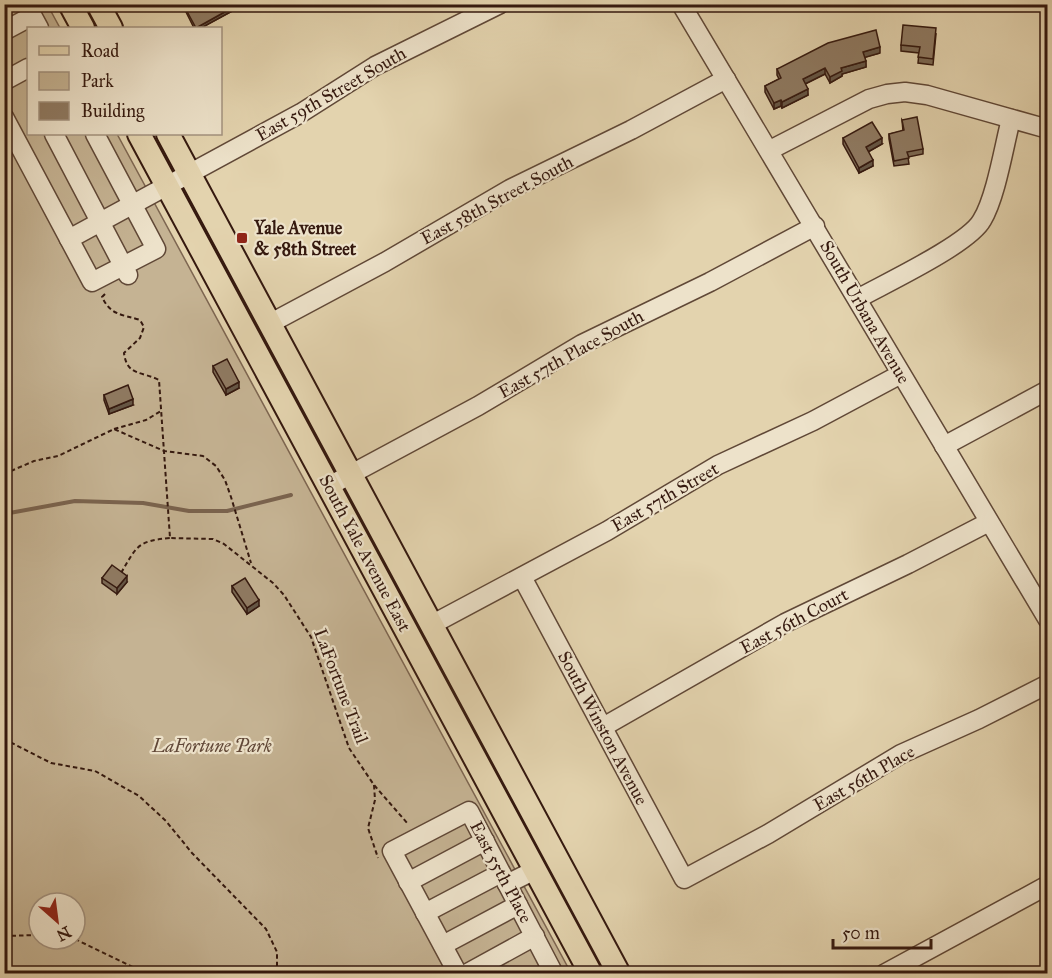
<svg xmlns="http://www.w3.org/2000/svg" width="1052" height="978" viewBox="0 0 1052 978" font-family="'IM FELL Great Primer',serif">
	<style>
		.green { fill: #c5b393; stroke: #7d6651; stroke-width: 1.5; fill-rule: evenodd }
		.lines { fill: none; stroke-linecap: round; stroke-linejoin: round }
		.stream { stroke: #7a634e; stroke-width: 4 }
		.minor-casing { stroke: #604837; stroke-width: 21 }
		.major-casing { stroke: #35190f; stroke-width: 26 }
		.path { stroke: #35190f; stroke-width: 2; stroke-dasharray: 4.5 3; stroke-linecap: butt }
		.minor { stroke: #ede2ca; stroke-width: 18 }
		.major { stroke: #e3d3ae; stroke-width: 22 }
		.wall { fill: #7b6954; stroke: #35190f; stroke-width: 1.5 }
		.shaded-wall { fill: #645545; stroke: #35190f; stroke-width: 1.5 }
		.building { fill: #8f7a62; stroke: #35190f; stroke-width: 1.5 }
		.poi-dot { fill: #8f2418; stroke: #ede2ca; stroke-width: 2 }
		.labels { text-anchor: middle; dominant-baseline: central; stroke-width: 4.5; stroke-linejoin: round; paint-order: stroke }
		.street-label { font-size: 18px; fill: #35190f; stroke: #ede2ca }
		.poi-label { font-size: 18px; font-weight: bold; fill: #35190f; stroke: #ede2ca; text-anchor: start }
		.park-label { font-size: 18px; font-style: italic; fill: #604737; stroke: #ede2ca }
	</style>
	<rect width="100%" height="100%" fill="#e3d3ae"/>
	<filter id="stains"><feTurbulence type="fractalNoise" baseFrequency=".00333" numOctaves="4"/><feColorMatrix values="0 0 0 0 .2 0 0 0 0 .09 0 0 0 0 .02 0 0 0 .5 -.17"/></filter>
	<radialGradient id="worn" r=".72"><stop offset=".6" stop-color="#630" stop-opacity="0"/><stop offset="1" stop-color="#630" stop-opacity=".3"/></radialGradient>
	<path class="green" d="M47,4L60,28H28V134H117L571,973H5L4,5ZM39,903H75V939H39Z"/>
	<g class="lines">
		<polyline class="stream" points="4,514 75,501 143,503 189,511 227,511 291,495"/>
		<defs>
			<g id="minor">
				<polyline points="26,4 39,28"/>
				<path d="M681,4C805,209 926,415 1048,620"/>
				<polyline points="4,31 32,16"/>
				<polyline points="4,81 28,68"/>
				<polyline points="4,117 92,282 156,249 95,134"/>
				<polyline points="54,134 128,275"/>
				<polyline points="770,150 869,99 887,94 905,92 927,95 1048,129"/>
				<polyline points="69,239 301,113 375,66 500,4"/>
				<path d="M859,298C886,283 969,244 982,220C996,197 1004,146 1011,119"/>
				<polyline points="269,324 385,262 510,189 631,130 726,79"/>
				<polyline points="944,446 1048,390"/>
				<polyline points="329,486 478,406 582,344 710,282 815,226"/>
				<polyline points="522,577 684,879 768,834 901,754 979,719 1048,684"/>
				<polyline points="431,625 607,531 718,465 813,421 901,374"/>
				<polyline points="603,727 785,623 908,564 989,522"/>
				<polyline points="408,882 485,841"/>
				<polyline points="507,884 535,870"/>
				<polyline points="425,913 501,873"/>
				<polyline points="443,945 518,905"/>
				<polyline points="458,974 392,851 469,811 554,974"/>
				<polyline points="466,974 535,936"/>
				<polyline points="884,974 1048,885"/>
			</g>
			<g id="major">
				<polyline points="70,4 83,28"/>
				<polyline points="98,4 111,28"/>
				<polyline points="139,134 591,974"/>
				<polyline points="168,134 619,974"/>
			</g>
		</defs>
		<use href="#minor" class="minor-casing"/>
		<use href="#major" class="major-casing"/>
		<g class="path">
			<path d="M105,294L102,297C111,316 122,314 140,320L144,327L140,338L124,353C127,376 141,371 159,380L170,538L213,539L224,544L273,583L284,595L311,637L349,748L374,785L408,824"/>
			<polyline points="114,429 146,420 161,411"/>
			<polyline points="4,474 34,461 58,456 114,429 164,451 203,456 216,466 225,480 231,497 251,563"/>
			<path d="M121,573C137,546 137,541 170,538"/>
			<polyline points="4,739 51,763 95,771 139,796 166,821 192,853 266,929 277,952 277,974"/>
			<polyline points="374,785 375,800 368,828 378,858"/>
			<polyline points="4,936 39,935"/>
			<polyline points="75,939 147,974"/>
		</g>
		<use href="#minor" class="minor"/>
		<use href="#major" class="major"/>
	</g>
	<g class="wall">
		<polygon points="182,4 245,4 201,28 194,28"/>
		<polygon points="936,34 933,65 918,63 919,53 901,51 901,45"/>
		<polygon points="880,53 865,57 866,67 842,74 842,76 830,83 825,74 805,84 808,95 782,108 781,106 774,109 765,92 765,86 779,79 777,75 777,69"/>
		<polygon points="902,120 923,149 923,154 908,157 909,164 894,166 889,139 889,134 903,131"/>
		<polygon points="843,138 882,144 868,152 873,166 859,173 843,144"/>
		<polygon points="213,366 239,388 226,395 213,372"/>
		<polygon points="104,395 133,405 109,414 104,400"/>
		<polygon points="102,578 127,582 117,594 102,583"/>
		<polygon points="232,586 259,606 247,614 232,592"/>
	</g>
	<g class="shaded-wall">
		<polygon points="239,4 245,4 201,28 196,28"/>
		<polygon points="880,47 880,53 863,58 863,52"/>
		<polygon points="866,61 866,67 842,74 842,76 830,83 830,77 841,68"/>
		<polygon points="825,68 825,74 803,85 803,79"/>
		<polygon points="808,89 808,95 782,108 782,102"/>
		<polygon points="781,100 781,106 774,109 774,103"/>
		<polygon points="882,138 882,144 866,153 866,147"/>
		<polygon points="873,160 873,166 859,173 859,168"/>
		<polygon points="239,382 239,388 226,395 226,389"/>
		<polygon points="133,399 133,405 109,414 109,409"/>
		<polygon points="127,576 127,582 117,594 117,588"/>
		<polygon points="259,600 259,606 247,614 247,608"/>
	</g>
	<g class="building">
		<polygon points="183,4 239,4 196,28"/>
		<polygon points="903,25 936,28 933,59 918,57 920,47 901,45"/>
		<polygon points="876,30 880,47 863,52 866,61 841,68 842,71 830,77 825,68 803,79 808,89 782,102 781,100 774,103 765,86 781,78 777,69 828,43"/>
		<polygon points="917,117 923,149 907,152 909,158 894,161 889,134 904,130 902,120"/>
		<polygon points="872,122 882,138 866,147 873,160 859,168 843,138"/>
		<polygon points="227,359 239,382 226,389 213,366"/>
		<polygon points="128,385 133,399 109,409 104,395"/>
		<polygon points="112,565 127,576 117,588 102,578"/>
		<polygon points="245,578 259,600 247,608 232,586"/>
	</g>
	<rect class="poi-dot" x="236" y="232" width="12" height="12" rx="3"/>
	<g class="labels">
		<g class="street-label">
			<text transform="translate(331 94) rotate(-30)">East 59th Street South</text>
			<text transform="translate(497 200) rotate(-28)">East 58th Street South</text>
			<text transform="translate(865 312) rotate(60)">South Urbana Avenue</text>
			<text transform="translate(571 354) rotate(-29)">East 57th Place South</text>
			<text transform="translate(665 497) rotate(-30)">East 57th Street</text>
			<text transform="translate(365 553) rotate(62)">South Yale Avenue East</text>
			<text transform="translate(794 621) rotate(-28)">East 56th Court</text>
			<text transform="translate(341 686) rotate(69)">LaFortune Trail</text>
			<text transform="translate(603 728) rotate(62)">South Winston Avenue</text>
			<text transform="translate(864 778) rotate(-30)">East 56th Place</text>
			<text transform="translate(501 872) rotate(62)">East 55th Place</text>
		</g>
		<g class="poi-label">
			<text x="254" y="228">Yale Avenue<tspan x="254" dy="21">&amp; 58th Street</tspan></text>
		</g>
		<g class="park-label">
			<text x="212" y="746">LaFortune Park</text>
		</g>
	</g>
	<rect width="1052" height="978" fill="none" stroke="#e3d3ae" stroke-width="24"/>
	<rect x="6" y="6" width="1040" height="966" fill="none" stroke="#35190f" stroke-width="3"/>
	<rect x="12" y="12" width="1028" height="954" fill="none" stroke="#35190f" stroke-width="1.5"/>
	<rect x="27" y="27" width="195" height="108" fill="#ede2ca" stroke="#a3927f" stroke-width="1.5"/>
	<rect x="39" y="46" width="30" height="9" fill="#e3d3ae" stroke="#a3927f" stroke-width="1.5"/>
	<text x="81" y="57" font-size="18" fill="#35190f">Road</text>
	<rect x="39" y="72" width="30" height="18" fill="#c5b393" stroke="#a3927f" stroke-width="1.5"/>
	<text x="81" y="87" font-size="18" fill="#35190f">Park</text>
	<rect x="39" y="102" width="30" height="18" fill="#8f7a62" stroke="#a3927f" stroke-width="1.5"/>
	<text x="81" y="117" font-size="18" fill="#35190f">Building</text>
	<g transform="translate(57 921) rotate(152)"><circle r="28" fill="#ede2ca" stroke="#a3927f" stroke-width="1.5"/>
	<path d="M0-4.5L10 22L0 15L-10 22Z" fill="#8f2418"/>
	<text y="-9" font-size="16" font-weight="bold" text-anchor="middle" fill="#35190f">N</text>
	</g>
	<path d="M833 939v9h98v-9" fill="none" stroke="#35190f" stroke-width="3"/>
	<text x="842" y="939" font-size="18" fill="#35190f" stroke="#ede2ca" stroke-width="4.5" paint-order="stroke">50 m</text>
	<rect width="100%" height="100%" filter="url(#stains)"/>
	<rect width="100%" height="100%" fill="url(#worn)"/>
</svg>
